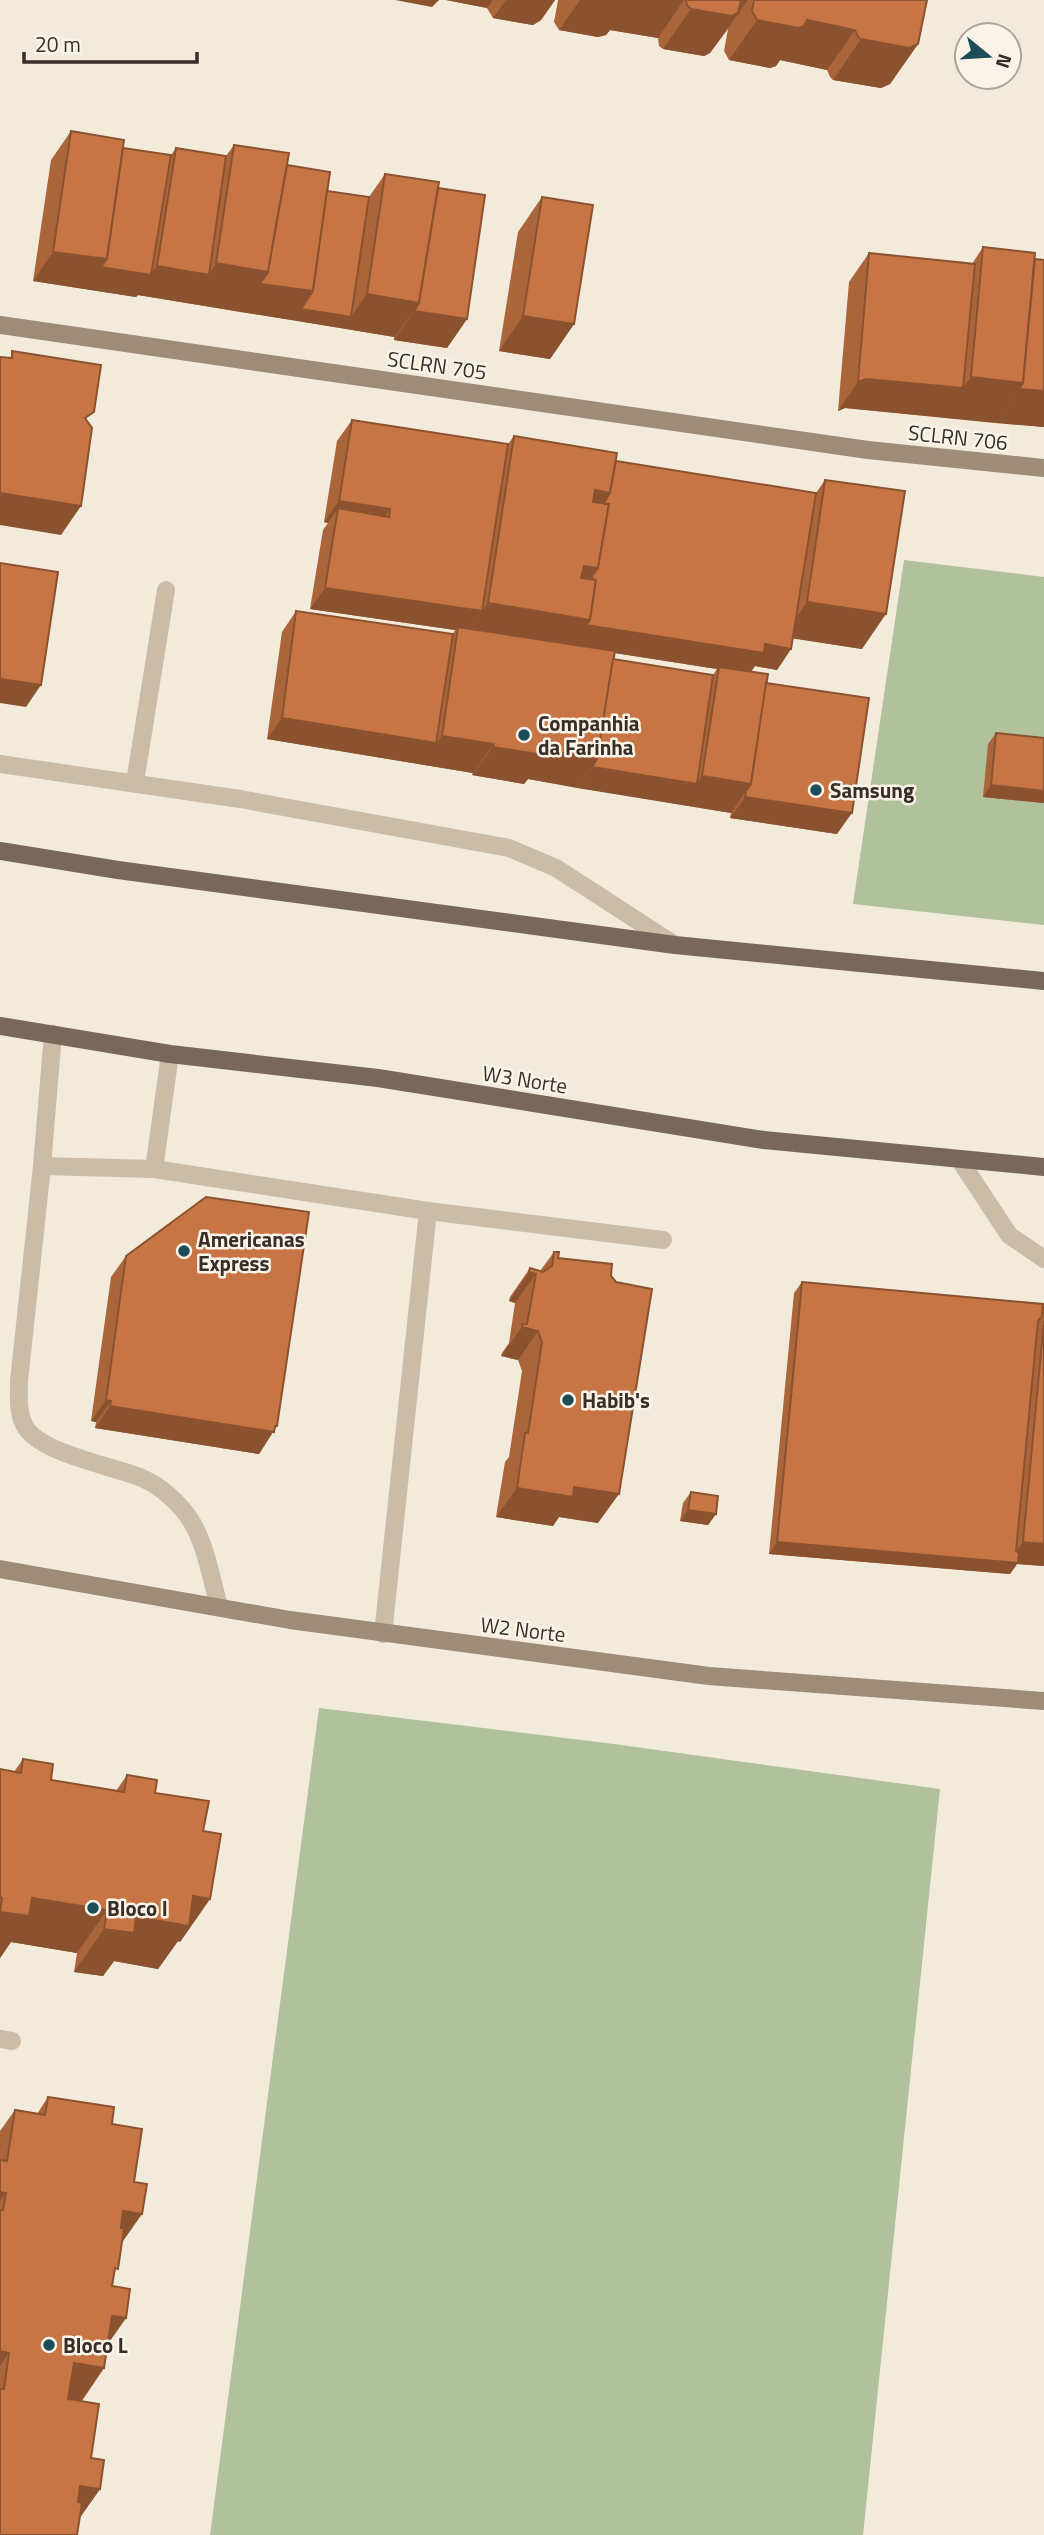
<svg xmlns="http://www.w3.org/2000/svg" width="1044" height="2535" viewBox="0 0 1044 2535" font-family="'Titillium Web',sans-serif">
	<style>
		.green { fill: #b0c19b }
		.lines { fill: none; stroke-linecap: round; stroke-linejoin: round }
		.lane { stroke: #cabca7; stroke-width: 18 }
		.street { stroke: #cabca7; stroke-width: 18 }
		.secondary { stroke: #9e8b78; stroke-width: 18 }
		.primary { stroke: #796859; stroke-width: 18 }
		.wall { fill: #ab653b; fill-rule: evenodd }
		.shaded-wall { fill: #8b5230 }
		.building { fill: #c77545; stroke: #8b5230; stroke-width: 2 }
		.poi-dot { fill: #1d4d59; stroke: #faf4e8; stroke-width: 2.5 }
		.labels { text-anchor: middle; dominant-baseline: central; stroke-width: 5; stroke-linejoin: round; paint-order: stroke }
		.street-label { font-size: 21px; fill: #372e28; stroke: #faf4e8 }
		.poi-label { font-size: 21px; font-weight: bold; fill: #372e28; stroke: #faf4e8; text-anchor: start }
	</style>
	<rect width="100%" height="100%" fill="#f2eadb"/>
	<g class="green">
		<polygon points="904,560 1044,577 1044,925 853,904"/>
		<polygon points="319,1708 614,1744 940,1789 863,2535 210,2535"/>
	</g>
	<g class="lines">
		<g class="lane">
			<polyline points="135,782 166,590"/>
			<path d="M53,1034L42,1166L19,1381C19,1396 17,1414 26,1428C43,1454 113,1466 142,1478C158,1485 173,1498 184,1511C205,1536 210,1575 219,1606"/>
			<polyline points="959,1159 1009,1235 1044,1259"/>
			<polyline points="42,1166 154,1169 428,1211 663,1240"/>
			<polyline points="154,1169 170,1054"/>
			<polyline points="383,1634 428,1211"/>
		</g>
		<g class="street">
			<polyline points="0,764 240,799 509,848 556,868 675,945"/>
			<polyline points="0,2039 12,2041"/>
		</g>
		<g class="secondary">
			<polyline points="0,325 868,450 1044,468"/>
			<polyline points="0,1569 290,1620 709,1676 1044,1701"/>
		</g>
		<g class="primary">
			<polyline points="0,851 118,870 675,945 1044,981"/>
			<polyline points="0,1026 170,1054 378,1078 764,1140 1044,1167"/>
		</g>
	</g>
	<g class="wall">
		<polygon points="446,0 555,0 541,20 533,25 493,18 487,8"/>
		<polygon points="558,0 927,0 918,44 890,84 881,88 833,80 830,77 827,70 780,60 776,66 770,68 729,60 724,51 728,29 710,53 704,56 663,49 659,46 658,38 610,30 606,35 598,37 559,30 554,22"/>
		<polygon points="71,131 123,148 171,155 176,148 226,156 234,145 287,165 327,191 369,197 385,174 438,188 467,319 447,348 394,340 394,337 293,320 240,312 138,295 136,297 33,281 51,160"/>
		<polygon points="542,197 574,324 550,359 499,351 518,232"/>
		<polygon points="983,247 1035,259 1044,260 1044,427 845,408 838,411 849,282 869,253 972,264"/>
		<path d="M352,420L508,444L514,436L616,461L816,493L825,480L862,649L793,638L791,649L777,670L755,666L751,672L766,683L837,834L730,818L731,813L528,779L524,784L472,775L473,773L267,739L282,632L296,611L453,634L455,630L310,609L323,530L328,523L324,522L337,441ZM614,653L717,669L713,675L613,659Z"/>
		<polygon points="996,733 1044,738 1044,803 983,797 988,744"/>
		<polygon points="554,1252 558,1258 611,1276 598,1523 559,1517 553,1526 496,1517 505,1462 509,1457 522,1371 518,1360 501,1356 502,1353 509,1343 515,1303 509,1301 510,1297 530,1268 540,1271"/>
		<polygon points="126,1256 274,1430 259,1454 95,1428 96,1422 91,1421 111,1277"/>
		<polygon points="802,1282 1042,1308 1044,1305 1044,1566 1017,1564 1010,1574 769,1554 794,1293"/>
		<polygon points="691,1492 716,1514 708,1525 680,1521 683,1503"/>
		<polygon points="23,1759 51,1780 116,1791 127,1775 155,1793 203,1831 210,1899 180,1942 178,1941 158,1969 114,1961 103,1976 74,1972 77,1953 11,1942 0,1958 0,1769 14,1772"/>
		<polygon points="48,2097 112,2124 121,2244 112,2286 126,2318 108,2343 104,2368 82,2401 91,2458 100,2489 80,2517 0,2535 0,2131 15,2110 37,2114"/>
	</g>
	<g class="shaded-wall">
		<polygon points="395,0 439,0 432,7"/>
		<polygon points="446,0 493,0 487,8"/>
		<polygon points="506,0 555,0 541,20 533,25 493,18"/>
		<polygon points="580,0 684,0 658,38 610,30 606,35 598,37 559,30"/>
		<polygon points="734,0 748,0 710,53 704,56 663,49 691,9"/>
		<polygon points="757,20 807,20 855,30 827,70 780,60 776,66 770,68 729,60"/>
		<polygon points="861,39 918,44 890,84 881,88 833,80"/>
		<polygon points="53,252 107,259 150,275 157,266 209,275 216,263 268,272 313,291 351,317 367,294 419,303 395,337 138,295 136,297 33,281"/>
		<polygon points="414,311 467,319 447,348 394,340"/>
		<polygon points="523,316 574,324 550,359 499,351"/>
		<polygon points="971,377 1023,383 995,423 845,408 838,411 858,382 866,379 963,388"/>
		<polygon points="1019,389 1044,391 1044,427 995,423"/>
		<polygon points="595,490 610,493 590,522"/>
		<polygon points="0,493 81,506 61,535 0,525"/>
		<polygon points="339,501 390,509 375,531 338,508 328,523 324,522"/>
		<polygon points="584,566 598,568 578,597 564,595"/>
		<polygon points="325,588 482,611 468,632 458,627 455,630 310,609"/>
		<polygon points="807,602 886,614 862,649 783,637"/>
		<polygon points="488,603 765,644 791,649 777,670 755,666 749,674 719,667 717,669 571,646 468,632"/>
		<polygon points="0,679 41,685 26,707 0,703"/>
		<polygon points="282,718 436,743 442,736 494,744 473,773 267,739"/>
		<polygon points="493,747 545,750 597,759 577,788 528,779 524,784 472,775"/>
		<polygon points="592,767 697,784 702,776 751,784 731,813 577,788"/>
		<polygon points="991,785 1044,791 1044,803 983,797"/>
		<polygon points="745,797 852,813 837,834 730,818"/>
		<polygon points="529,1272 536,1274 515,1303 509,1301"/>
		<polygon points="522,1327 538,1331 518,1360 501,1356"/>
		<polygon points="106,1400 111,1401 96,1422 91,1421"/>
		<polygon points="110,1406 275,1426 277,1426 259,1454 95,1428"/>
		<polygon points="574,1487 619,1494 598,1523 559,1517 553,1526 496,1517 517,1488"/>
		<polygon points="688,1510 716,1514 708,1525 680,1521"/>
		<polygon points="777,1542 1008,1562 1023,1542 1044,1544 1044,1566 1017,1564 1010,1574 769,1554"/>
		<polygon points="193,1896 210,1899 180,1942 178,1941 158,1969 114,1961 103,1976 74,1972 104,1929"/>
		<polygon points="32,1898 107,1910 77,1953 11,1942 0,1958 0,1912"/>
		<polygon points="0,2192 6,2193 0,2201"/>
		<polygon points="123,2211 142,2214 112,2257"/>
		<polygon points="112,2316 126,2318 96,2361"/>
		<polygon points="0,2351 9,2353 0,2366"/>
		<polygon points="74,2363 104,2368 74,2411 44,2406"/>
		<polygon points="80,2486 100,2489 70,2532"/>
	</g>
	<g class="building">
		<polygon points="686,0 741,0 738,13 732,16 691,9 687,5"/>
		<polygon points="754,0 927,0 918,44 909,48 861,39 858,37 855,30 807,20 804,26 798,28 757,20 752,11"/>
		<polygon points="71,131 124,140 107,259 53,252"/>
		<polygon points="234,145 289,153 268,272 216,263"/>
		<polygon points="123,148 171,155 151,275 101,267 107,259"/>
		<polygon points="176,148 226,156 209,275 157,266"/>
		<polygon points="287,165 330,172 313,291 260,284 268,272"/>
		<polygon points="385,174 439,182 419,303 367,294"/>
		<polygon points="438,188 485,195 467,319 414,311 419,303"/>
		<polygon points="327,191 369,197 351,317 301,309 313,291"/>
		<polygon points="542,197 593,205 574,324 523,316"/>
		<polygon points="983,247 1035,253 1023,383 971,377"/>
		<polygon points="869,253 975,264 963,388 866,379 858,382"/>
		<polygon points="1035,259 1044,260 1044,391 1019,389 1023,383"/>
		<polygon points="12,351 101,365 94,412 85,418 92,428 81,506 0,493 0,357 12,358"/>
		<polygon points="352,420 508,444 482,611 325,588 338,508 389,517 390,509 339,501"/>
		<polygon points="514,436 617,453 610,493 595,490 593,502 609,504 598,568 584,566 581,578 596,580 590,620 488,603"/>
		<polygon points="616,461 816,493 791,649 765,644 764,653 586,625 590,620 596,580 592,579 592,576 598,568 609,504 605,504 605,501 610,493"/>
		<polygon points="825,480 905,491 886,614 807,602"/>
		<polygon points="0,563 58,572 41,685 0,679"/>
		<polygon points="296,611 453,634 436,743 282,718"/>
		<polygon points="458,627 615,651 597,759 545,750 544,755 493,747 494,744 442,736"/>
		<polygon points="613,659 713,675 697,784 592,767 597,759"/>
		<polygon points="719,667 768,674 751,784 702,776"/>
		<polygon points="766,683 869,698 852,813 745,797 746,791 751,784"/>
		<polygon points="996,733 1044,738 1044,791 991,785"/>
		<polygon points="206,1197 309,1212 277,1426 275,1426 274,1432 110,1406 111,1401 106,1400 126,1256"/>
		<polygon points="554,1252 559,1252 558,1258 612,1264 611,1276 616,1282 652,1289 619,1494 574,1487 573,1497 517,1488 525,1433 528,1433 542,1342 538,1331 522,1327 522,1324 527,1324 536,1274 529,1272 530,1268 543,1272 552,1266"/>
		<polygon points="802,1282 1043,1304 1042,1316 1038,1321 1016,1551 1019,1553 1018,1563 777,1542"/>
		<polygon points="1044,1321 1044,1544 1023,1542"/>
		<polygon points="691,1492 718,1496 716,1514 688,1510"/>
		<polygon points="23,1759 53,1764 51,1780 124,1792 127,1775 157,1780 155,1793 209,1801 203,1831 221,1834 210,1899 193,1896 189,1926 136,1917 134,1933 104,1929 107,1910 32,1898 29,1916 0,1912 2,1898 0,1897 0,1769 21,1773"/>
		<polygon points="48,2097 114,2107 112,2124 142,2129 134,2182 147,2184 142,2214 123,2211 121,2228 124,2228 118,2269 115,2268 112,2286 130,2289 126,2318 112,2316 104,2368 74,2363 68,2399 99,2404 91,2458 104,2460 100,2489 80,2486 78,2502 82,2503 77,2535 0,2535 0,2389 4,2389 9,2353 0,2351 0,2210 3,2210 6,2193 0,2192 0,2160 7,2161 15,2110 45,2115"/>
	</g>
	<g class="poi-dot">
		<circle cx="524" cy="735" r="7"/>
		<circle cx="816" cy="790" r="7"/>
		<circle cx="184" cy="1251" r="7"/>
		<circle cx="568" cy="1400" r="7"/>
		<circle cx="93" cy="1908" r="7"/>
		<circle cx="49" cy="2345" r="7"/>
	</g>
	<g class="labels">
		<g class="street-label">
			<text transform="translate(437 365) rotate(8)">SCLRN 705</text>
			<text transform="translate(958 437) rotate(6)">SCLRN 706</text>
			<text transform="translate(525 1079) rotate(9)">W3 Norte</text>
			<text transform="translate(523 1629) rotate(7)">W2 Norte</text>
		</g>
		<g class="poi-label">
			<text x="538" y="723">Companhia<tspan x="538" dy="24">da Farinha</tspan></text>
			<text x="830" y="790">Samsung</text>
			<text x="198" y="1239">Americanas<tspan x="198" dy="24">Express</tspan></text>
			<text x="582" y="1400">Habib's</text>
			<text x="107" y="1908">Bloco I</text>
			<text x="63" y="2345">Bloco L</text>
		</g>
	</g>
	<g transform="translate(988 56) rotate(108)"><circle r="33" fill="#faf4e8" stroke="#aca59b" stroke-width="2"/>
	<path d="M0-5L12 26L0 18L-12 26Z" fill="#1d4d59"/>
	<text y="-10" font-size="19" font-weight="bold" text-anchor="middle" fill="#372e28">N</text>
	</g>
	<path d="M24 52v10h173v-10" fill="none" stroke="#372e28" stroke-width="3.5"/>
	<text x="35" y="52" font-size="21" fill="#372e28" stroke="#faf4e8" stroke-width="5" paint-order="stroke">20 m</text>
</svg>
